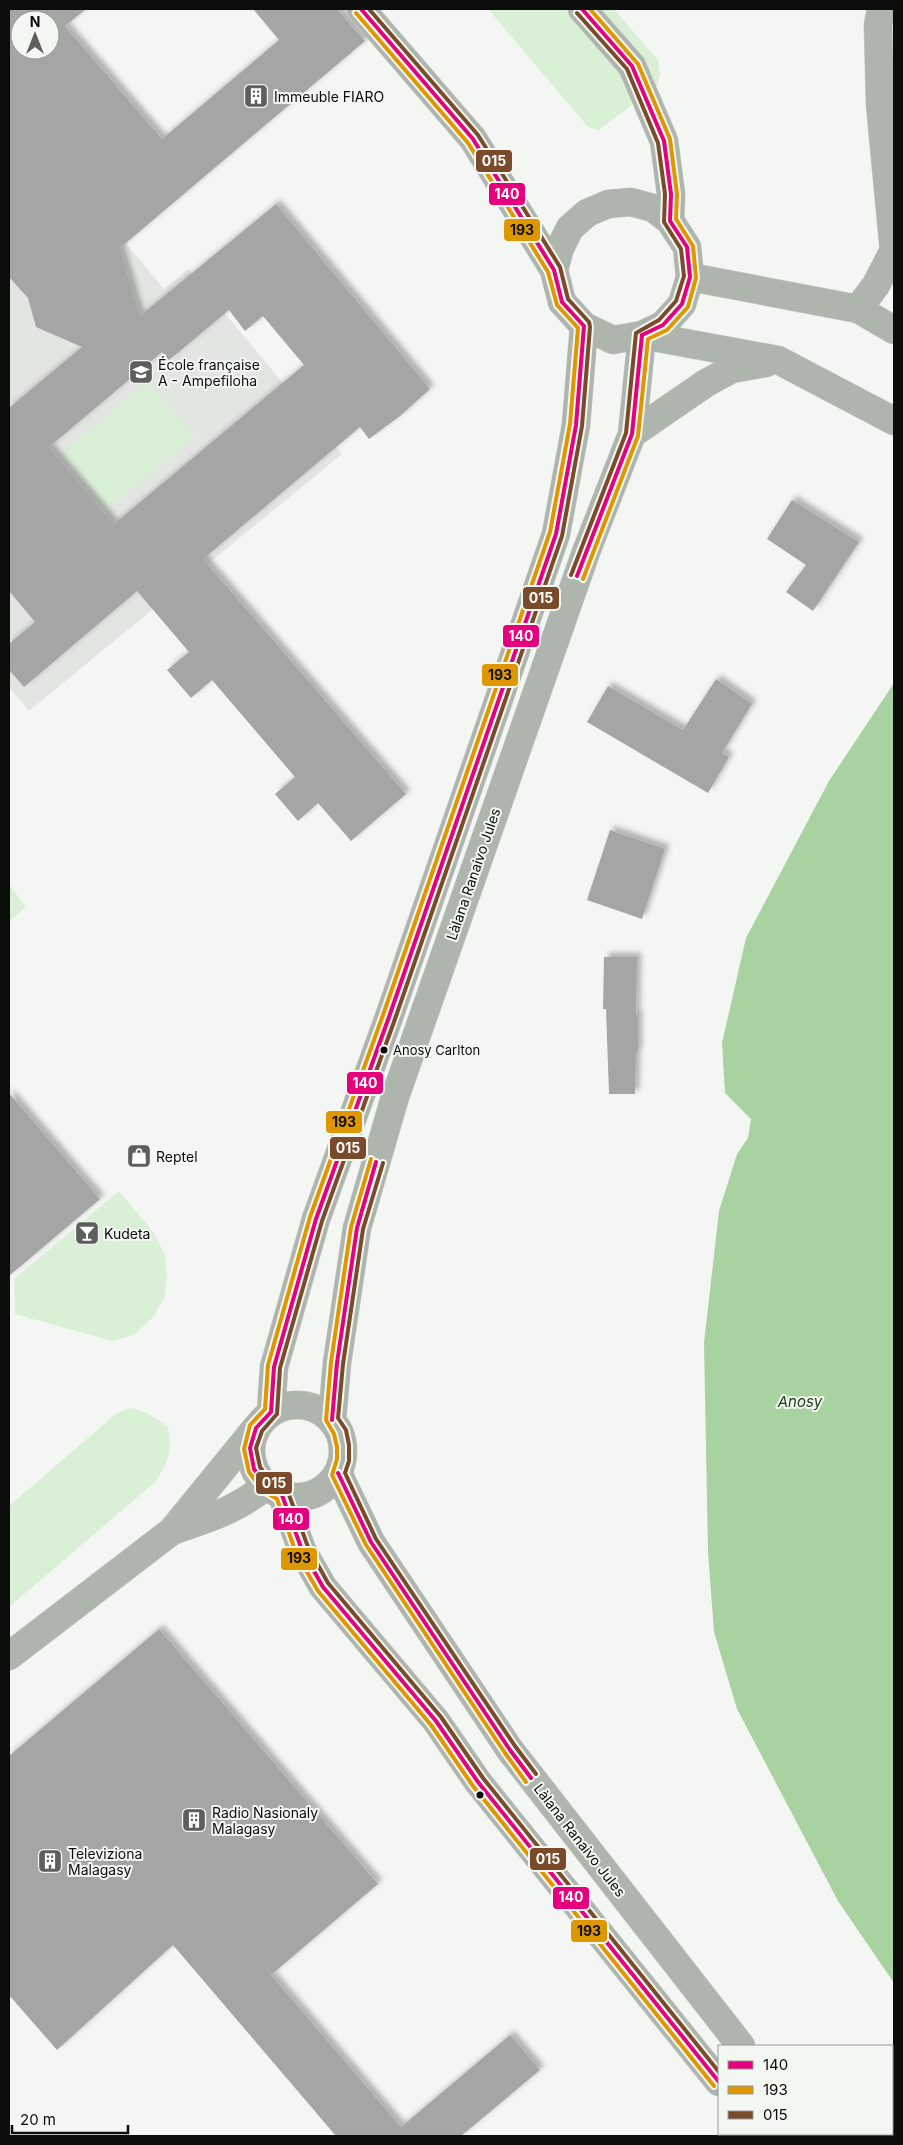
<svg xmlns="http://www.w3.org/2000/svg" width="903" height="2145" viewBox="0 0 903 2145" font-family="Inter,sans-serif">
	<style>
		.built { fill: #e1e7e0 }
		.green { fill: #daf0d6 }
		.water { fill: #a8d2a0 }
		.building { fill: #a4a6a3; fill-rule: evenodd; filter: url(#shadow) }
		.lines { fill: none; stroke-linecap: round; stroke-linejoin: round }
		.street-casing { stroke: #cfd0cf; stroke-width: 29 }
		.secondary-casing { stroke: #cfd0cf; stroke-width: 29 }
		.street { stroke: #aeb5ad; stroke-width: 28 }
		.secondary { stroke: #adb5ac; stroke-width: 28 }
		.bus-1-casing { stroke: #f3f7f2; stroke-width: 8 }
		.bus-2-casing { stroke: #f3f7f2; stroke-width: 8 }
		.bus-3-casing { stroke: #f3f7f2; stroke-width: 8 }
		.bus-1 { stroke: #e5007d; stroke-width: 4 }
		.bus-2 { stroke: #df9701; stroke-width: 4 }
		.bus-3 { stroke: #7a4b2a; stroke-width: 4 }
		.bus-dot { fill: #0b0d0b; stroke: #f3f7f2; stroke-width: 2 }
		.labels { text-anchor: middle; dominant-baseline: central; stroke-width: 4; stroke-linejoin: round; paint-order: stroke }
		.bus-label { font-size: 13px; fill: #0b0d0b; stroke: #f3f7f2; text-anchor: start }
		.poi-label { font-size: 14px; fill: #0b0d0b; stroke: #f3f7f2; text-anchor: start }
		.street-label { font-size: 14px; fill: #0b0d0b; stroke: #f3f7f2 }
		.water-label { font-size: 15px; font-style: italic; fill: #1a4213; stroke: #f3f7f2 }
		.line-badge { stroke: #f3f7f2; stroke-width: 2 }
		.badge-label { font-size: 14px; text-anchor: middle; font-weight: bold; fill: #fff }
		.pale-badge-label { font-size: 14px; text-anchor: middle; font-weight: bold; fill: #111 }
	</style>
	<defs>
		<filter id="shadow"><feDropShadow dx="4.5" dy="-4.5" stdDeviation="2.5" flood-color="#0004"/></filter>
	</defs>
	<rect width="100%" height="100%" fill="#f4f6f3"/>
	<polygon class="built" points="70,176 164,289 188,269 342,454 29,711 9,687 9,227"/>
	<g class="green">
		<polygon points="488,9 614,9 658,60 660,74 657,86 599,130 588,127"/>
		<polygon points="147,383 194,437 109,507 64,453"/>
		<polygon points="9,884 26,907 9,922"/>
		<polygon points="119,1191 154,1233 164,1253 167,1276 164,1298 153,1317 134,1335 112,1341 15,1314 14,1279"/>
		<path d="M131,1408L147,1413L168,1427C172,1452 169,1461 155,1482L9,1607V1506L117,1413Z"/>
	</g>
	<polygon class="water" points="894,683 894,1983 838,1901 737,1709 714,1632 708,1551 704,1343 719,1211 737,1154 748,1138 751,1119 725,1093 722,1043 746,938 829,781"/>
	<g class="building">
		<path d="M9,9H86L65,26L162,139L279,40L253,9H337L365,41L120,248L140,316L276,204L430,389L400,416L369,439L360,427L203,559L406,794L351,841L318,803L298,821L275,794L295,777L212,680L191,698L167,670L189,652L137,591L24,687L9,670V644L35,622L9,591V408L82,347L36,327L28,298L9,277ZM20,20H50V50H20ZM229,310L245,331L263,316L304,365L114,524L49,447L162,352L169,360Z"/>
		<polygon points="792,500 859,542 813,611 786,592 806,565 767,539"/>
		<polygon points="716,679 752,704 722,753 729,757 708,793 587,722 608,686 683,730"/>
		<polygon points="610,830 665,849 642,919 587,900"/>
		<polygon points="604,957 637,957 636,1015 638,1015 638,1052 636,1052 635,1094 609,1094 606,1009 603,1009"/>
		<polygon points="9,1093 100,1199 9,1276"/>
		<polygon points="159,1629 378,1884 271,1975 401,2127 510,2035 540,2070 461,2136 336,2136 173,1945 57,2050 9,1995 9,1756"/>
	</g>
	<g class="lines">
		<defs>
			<g id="street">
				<polyline points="881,9 878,25 880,104 894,252"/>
				<polyline points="858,309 876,285 894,250"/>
				<path d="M172,1531C209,1518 235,1511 266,1486"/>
				<polyline points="9,1656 172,1531 256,1428"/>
			</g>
			<g id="secondary">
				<polyline points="361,9 473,139 554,270 562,302 584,326 613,340 642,335 663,325 682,304 690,277 687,247 670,221 653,208 631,202 608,204 587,213 570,228 560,248 554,270"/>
				<polyline points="582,9 632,66 664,141 671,194 670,221"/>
				<polyline points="690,277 858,309 894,330"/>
				<polyline points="642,335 778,360 894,421"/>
				<polyline points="632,434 706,383 732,369 766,363"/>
				<circle cx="297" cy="1451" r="46"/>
				<polyline points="271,1412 274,1367 316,1219 389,1017 556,534 576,425 584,326"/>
				<polyline points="332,1420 337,1363 357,1228 395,1097 586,552 632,434 642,335"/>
				<polyline points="338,1473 371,1542 510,1750 741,2046"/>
				<polyline points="282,1495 302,1550 323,1587 436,1721 478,1782 719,2082"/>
				<polyline points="761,2134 763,2136"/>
				<polyline points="809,2134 811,2136"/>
			</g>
		</defs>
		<use href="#street" class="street-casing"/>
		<use href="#secondary" class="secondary-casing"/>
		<use href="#street" class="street"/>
		<use href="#secondary" class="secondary"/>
		<defs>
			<g id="bus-1">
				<polyline points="361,9 473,139 554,270 562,302 584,326 576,425 556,534 389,1017 316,1219 274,1367 271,1412 256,1428 250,1448 254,1469 266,1486 282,1495 302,1550 323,1587 436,1721 478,1782 719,2082"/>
				<polyline points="582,9 632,66 664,141 671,194 670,221 687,247 690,277 682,304 663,325 642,335"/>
				<polyline points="577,576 632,434 642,335"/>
				<polyline points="332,1420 337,1363 357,1228 376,1162"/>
				<polyline points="338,1473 371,1542 510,1750 531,1778"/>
			</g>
			<g id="bus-2">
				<polyline points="356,13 468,143 548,272 557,305 578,328 570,424 550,532 383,1015 310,1217 268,1365 265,1409 250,1425 244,1449 249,1472 262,1490 277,1499 296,1553 318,1591 431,1725 473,1786 714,2086"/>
				<polyline points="583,579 638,436 648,339 667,330 688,307 696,278 693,246 676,219 677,194 670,139 638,64 590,9"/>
				<polyline points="371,1159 351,1227 331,1362 326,1420 334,1434 337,1447 337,1459 332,1475 366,1545 505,1753 526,1782"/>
			</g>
			<g id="bus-3">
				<polyline points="369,9 478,135 560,267 568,299 589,322 590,327 582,426 562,536 395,1019 322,1221 280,1368 277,1414 262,1431 256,1448 260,1467 270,1481 288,1492 308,1547 328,1583 441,1717 483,1778 719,2072"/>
				<polyline points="571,575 626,433 636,333 659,320 676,301 684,276 681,249 664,222 665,194 658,143 627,69 577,13"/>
				<polyline points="383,1163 363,1229 343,1364 338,1418 346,1430 349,1445 349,1461 345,1473 376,1539 515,1746 536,1774"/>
			</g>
		</defs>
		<use href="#bus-1" class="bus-1-casing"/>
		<use href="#bus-2" class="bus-2-casing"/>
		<use href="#bus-3" class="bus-3-casing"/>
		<use href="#bus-1" class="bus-1"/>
		<use href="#bus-2" class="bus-2"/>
		<use href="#bus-3" class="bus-3"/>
	</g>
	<defs>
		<symbol id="building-square" viewBox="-11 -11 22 22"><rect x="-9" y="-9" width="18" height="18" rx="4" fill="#5d5f5c" stroke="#f3f7f2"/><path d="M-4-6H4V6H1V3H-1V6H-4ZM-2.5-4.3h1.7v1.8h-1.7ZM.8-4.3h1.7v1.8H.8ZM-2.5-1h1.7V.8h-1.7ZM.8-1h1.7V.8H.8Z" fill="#fff"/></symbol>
		<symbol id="school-square" viewBox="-11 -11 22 22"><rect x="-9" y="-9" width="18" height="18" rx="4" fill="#5d5f5c" stroke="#f3f7f2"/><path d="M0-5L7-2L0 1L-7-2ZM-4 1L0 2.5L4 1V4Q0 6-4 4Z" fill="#fff"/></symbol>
		<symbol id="shop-square" viewBox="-11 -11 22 22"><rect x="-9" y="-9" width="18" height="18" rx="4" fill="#5d5f5c" stroke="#f3f7f2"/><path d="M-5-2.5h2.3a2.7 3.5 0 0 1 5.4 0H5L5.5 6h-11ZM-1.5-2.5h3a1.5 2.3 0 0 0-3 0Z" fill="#fff"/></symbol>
		<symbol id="bar-square" viewBox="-11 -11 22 22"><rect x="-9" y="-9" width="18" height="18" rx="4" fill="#5d5f5c" stroke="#f3f7f2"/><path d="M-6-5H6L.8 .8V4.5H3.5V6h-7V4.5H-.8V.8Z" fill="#fff"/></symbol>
	</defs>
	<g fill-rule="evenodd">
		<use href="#building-square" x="242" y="82" width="28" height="28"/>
		<use href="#school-square" x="127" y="358" width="28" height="28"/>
		<use href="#shop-square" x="125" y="1142" width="28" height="28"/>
		<use href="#bar-square" x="73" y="1219" width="28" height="28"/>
		<use href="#building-square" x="180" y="1806" width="28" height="28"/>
		<use href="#building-square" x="36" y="1847" width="28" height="28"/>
	</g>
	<g class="bus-dot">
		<circle cx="384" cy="1050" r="4.5"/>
		<circle cx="480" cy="1795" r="4.5"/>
	</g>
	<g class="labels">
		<g class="bus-label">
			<text x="393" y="1050">Anosy Carlton</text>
		</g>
		<g class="poi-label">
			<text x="274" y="96">Immeuble FIARO</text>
			<text x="158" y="364">École française<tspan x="158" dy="16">A - Ampefiloha</tspan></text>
			<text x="156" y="1156">Reptel</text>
			<text x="104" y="1233">Kudeta</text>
			<text x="212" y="1812">Radio Nasionaly<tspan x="212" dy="16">Malagasy</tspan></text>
			<text x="68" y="1853">Televiziona<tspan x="68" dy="16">Malagasy</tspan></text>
		</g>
		<g class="street-label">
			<text transform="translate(473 874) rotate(-71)">Làlana Ranaivo Jules</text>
			<text transform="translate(580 1840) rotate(52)">Làlana Ranaivo Jules</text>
		</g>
		<g class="water-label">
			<text x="800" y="1401">Anosy</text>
		</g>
	</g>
	<g class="line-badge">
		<rect x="475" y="149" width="38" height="24" rx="5" fill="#7a4b2a"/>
		<rect x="488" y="182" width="38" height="24" rx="5" fill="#e5007d"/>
		<rect x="503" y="218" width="38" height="24" rx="5" fill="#df9701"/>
		<rect x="522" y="586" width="38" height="24" rx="5" fill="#7a4b2a"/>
		<rect x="502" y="624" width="38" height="24" rx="5" fill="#e5007d"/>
		<rect x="481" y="663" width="38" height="24" rx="5" fill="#df9701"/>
		<rect x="346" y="1071" width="38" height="24" rx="5" fill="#e5007d"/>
		<rect x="325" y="1110" width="38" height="24" rx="5" fill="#df9701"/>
		<rect x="329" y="1136" width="38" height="24" rx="5" fill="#7a4b2a"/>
		<rect x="255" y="1471" width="38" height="24" rx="5" fill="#7a4b2a"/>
		<rect x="272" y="1507" width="38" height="24" rx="5" fill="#e5007d"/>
		<rect x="280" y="1547" width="38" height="24" rx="5" fill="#df9701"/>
		<rect x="529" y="1847" width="38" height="24" rx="5" fill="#7a4b2a"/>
		<rect x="552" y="1886" width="38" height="24" rx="5" fill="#e5007d"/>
		<rect x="570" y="1919" width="38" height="24" rx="5" fill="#df9701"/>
	</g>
	<g class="badge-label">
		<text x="494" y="166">015</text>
		<text x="507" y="199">140</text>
		<text x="541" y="603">015</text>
		<text x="521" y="641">140</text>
		<text x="365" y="1088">140</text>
		<text x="348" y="1153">015</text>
		<text x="274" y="1488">015</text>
		<text x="291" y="1524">140</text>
		<text x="548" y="1864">015</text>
		<text x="571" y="1902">140</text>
	</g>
	<g class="pale-badge-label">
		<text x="522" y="235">193</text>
		<text x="500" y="680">193</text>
		<text x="344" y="1127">193</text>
		<text x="299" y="1563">193</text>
		<text x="589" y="1936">193</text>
	</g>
	<rect width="903" height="2145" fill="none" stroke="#0b0d0b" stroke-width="20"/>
	<rect x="718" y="2045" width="175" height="90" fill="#f3f7f2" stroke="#969996"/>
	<rect x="728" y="2061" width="25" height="8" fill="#e5007d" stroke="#969996"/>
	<text x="763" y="2070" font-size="15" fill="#0b0d0b">140</text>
	<rect x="728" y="2086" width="25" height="8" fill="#df9701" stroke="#969996"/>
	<text x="763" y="2095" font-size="15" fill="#0b0d0b">193</text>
	<rect x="728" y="2111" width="25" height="8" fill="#7a4b2a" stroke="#969996"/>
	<text x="763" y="2120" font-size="15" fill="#0b0d0b">015</text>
	<g transform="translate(35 35)"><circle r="24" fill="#f3f7f2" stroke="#969996"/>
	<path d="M0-4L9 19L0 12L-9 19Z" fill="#5d5f5c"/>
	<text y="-8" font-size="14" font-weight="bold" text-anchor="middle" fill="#0b0d0b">N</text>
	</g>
	<path d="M12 2125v8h116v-8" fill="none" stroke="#0b0d0b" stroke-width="2.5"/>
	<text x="20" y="2125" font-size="15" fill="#0b0d0b" stroke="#f3f7f2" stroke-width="4" paint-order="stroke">20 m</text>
</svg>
